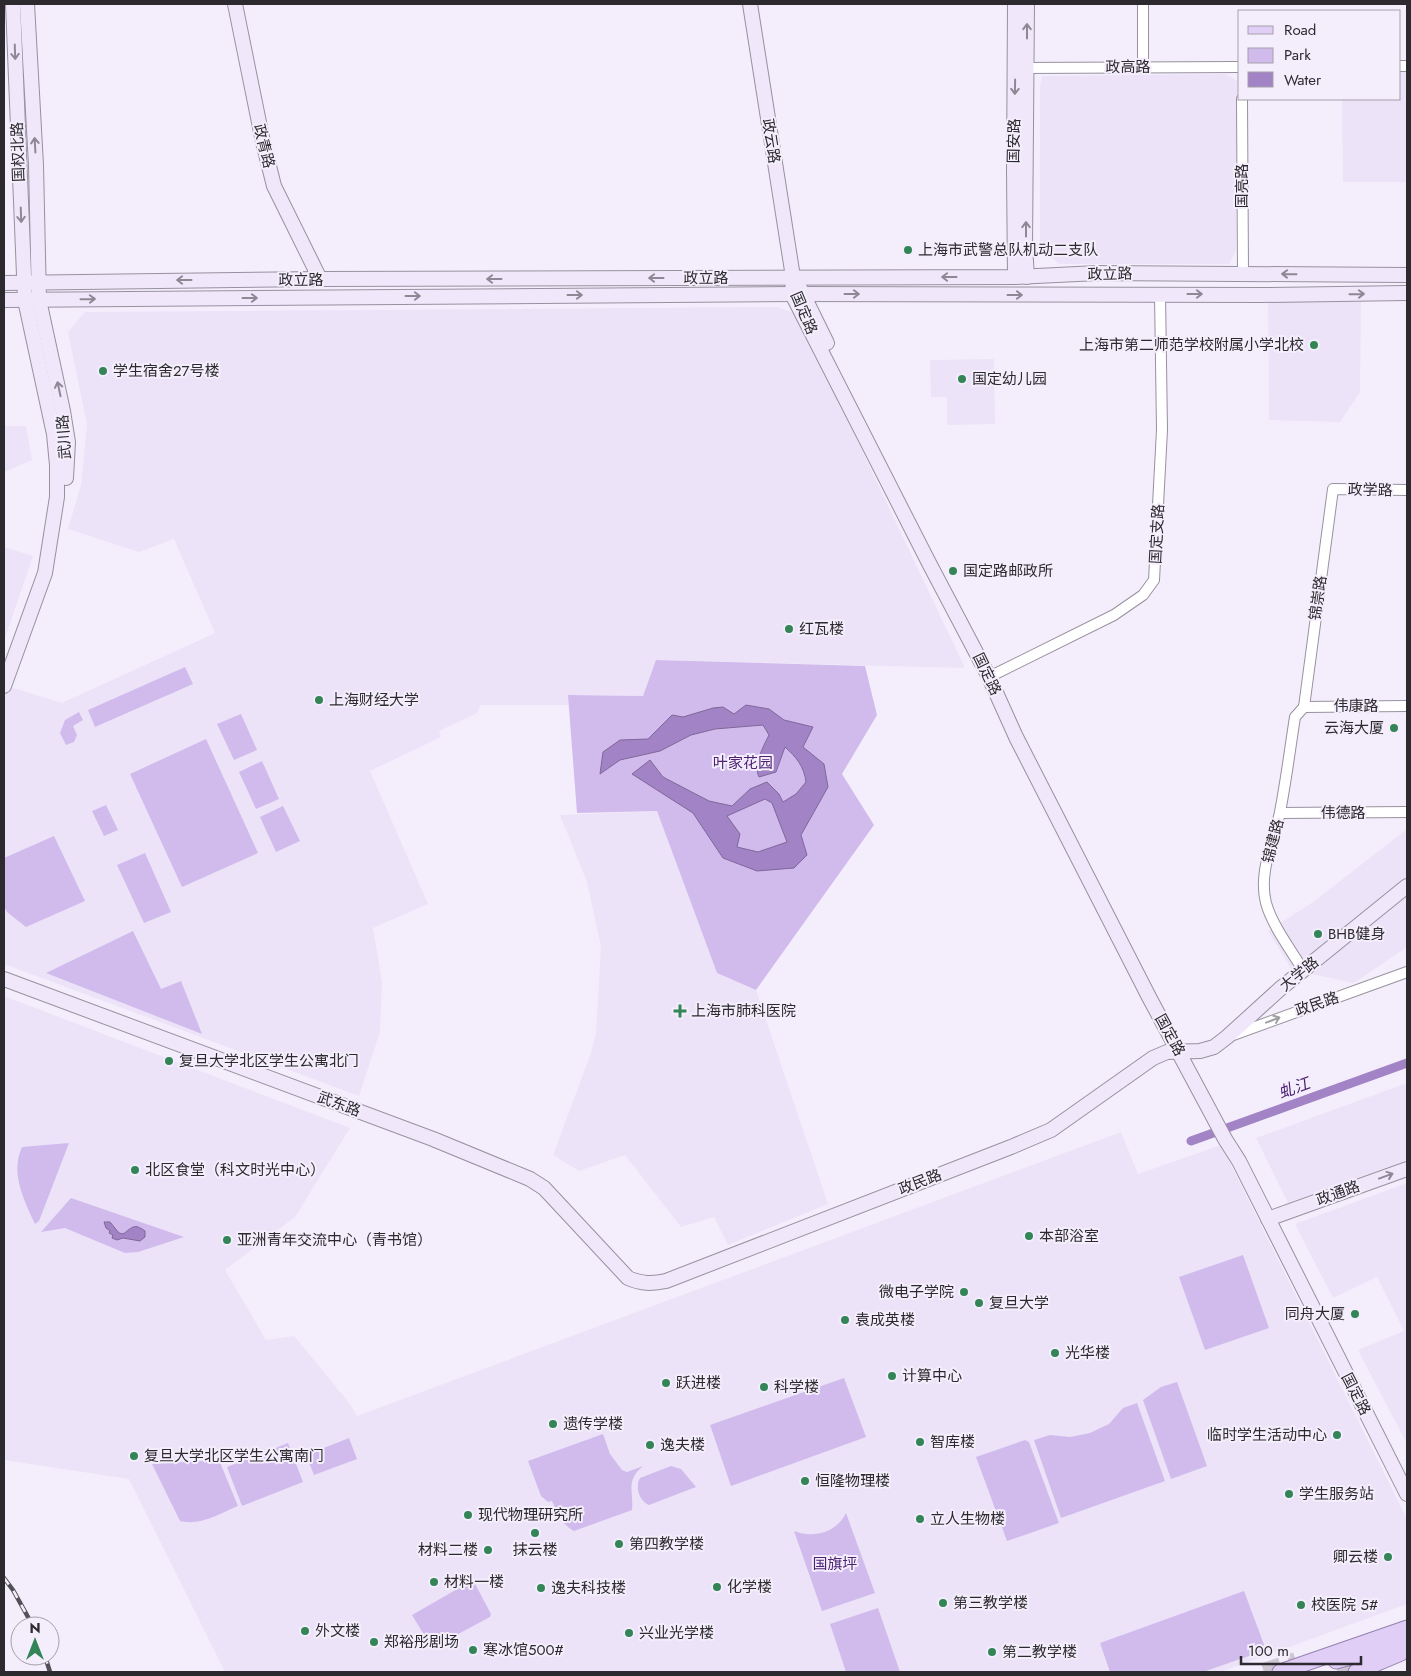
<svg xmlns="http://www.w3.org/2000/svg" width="1411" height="1676" viewBox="0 0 1411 1676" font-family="Jost,'Noto Sans SC',sans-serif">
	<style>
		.built { fill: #ece3f8 }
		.green { fill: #d1bbed }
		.water { fill: #a283c5; stroke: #7f6898; fill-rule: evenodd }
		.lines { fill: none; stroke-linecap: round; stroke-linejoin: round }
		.canal { stroke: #a283c5; stroke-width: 9 }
		.highway-tunnel { stroke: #ccc7d3; stroke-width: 18; stroke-dasharray: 18 9; stroke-linecap: butt }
		.street-casing { stroke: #97919e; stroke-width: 12 }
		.secondary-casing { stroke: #97919e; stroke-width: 16 }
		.primary-casing { stroke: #9580ae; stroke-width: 17 }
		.street { stroke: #fff; stroke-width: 10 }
		.secondary { stroke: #f0e7fb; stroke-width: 14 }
		.primary { stroke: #e1cef7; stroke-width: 15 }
		.rail-casing { stroke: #535157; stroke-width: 4.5 }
		.rail { stroke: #f4eefc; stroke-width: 2.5; stroke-dasharray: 8; stroke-linecap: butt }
		.oneway { stroke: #8e8895 }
		.oneway2 { stroke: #a09fa1 }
		.poi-dot { fill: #338557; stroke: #f4eefc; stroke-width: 2 }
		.labels { text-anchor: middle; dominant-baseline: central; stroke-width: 4; stroke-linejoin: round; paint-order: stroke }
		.street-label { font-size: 15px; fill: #2c2a2f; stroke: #f4eefc }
		.poi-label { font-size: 15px; fill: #2c2a2f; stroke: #f4eefc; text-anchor: start }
		.park-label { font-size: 15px; fill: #4d2372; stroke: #f4eefc }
		.water-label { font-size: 16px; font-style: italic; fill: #4b2170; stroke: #f4eefc }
	</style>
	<rect width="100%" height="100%" fill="#f4eefc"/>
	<g class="built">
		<polygon points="1400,72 1407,72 1407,182 1343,182 1342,99 1400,99"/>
		<polygon points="1226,74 1237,81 1236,251 1229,264 1059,264 1040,246 1040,87 1042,76"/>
		<polygon points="1268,297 1361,297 1360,392 1340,422 1269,420"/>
		<polygon points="776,307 792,312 802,324 965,668 656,660 643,696 569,695 569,705 481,705 477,713 439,731 441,737 370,771 428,904 373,928 382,982 380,1032 359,1096 4,964 4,685 62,703 215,633 174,539 139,552 68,529 81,485 87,425 68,332 85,312"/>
		<polygon points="994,359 995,424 947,425 947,397 931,397 930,360"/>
		<polygon points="4,426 26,426 32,460 4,472"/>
		<polygon points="4,547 33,556 4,641"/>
		<polygon points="657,811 717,973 756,990 828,1204 728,1245 714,1217 681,1227 625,1155 579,1171 553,1155 591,1053 596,1033 601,947 587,882 560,815"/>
		<polygon points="1407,829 1407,947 1354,983 1292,970 1268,931 1313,902"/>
		<polygon points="4,996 350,1128 295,1217 225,1270 266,1340 294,1336 350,1404 357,1416 1121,1132 1138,1174 1221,1145 1407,1519 1407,1604 1221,1672 225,1672 129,1479 4,1460"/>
		<polygon points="1407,1083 1407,1160 1288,1203 1256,1138"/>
		<polygon points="1407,1183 1407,1444 1358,1350 1404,1331 1377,1277 1333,1298 1295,1224"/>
	</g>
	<g class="green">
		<polygon points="656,660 865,666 877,715 842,774 874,825 756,990 717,973 657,811 577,813 568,695 643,696"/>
		<polygon points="185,667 193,684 95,727 88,710"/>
		<polygon points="79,712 83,720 73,726 77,735 74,742 66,745 60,733 65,720"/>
		<polygon points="241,714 257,750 234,760 217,724"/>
		<polygon points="206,739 258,853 182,887 130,774"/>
		<polygon points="262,761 279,799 256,809 239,772"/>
		<polygon points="106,805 118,830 104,836 92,811"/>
		<polygon points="283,806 300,841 276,852 260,817"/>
		<polygon points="54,836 85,901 26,927 7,912 4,906 4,858"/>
		<polygon points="145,853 171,912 144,923 117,865"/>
		<polygon points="133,931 161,989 181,981 202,1034 46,973"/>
		<path d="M69,1143L39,1221L35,1224C24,1200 10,1173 22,1147Z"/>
		<polygon points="71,1198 184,1237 138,1252 125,1253 65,1228 41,1232"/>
		<polygon points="1243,1255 1269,1328 1205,1350 1179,1277"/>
		<polygon points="844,1378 866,1437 731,1486 710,1425"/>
		<polygon points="1177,1382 1207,1466 1171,1479 1143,1400 1161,1387"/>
		<polygon points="1137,1403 1165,1481 1061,1518 1034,1440 1050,1435 1070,1437 1090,1433 1109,1424 1123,1408"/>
		<path d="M603,1434L610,1454L622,1470L627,1472L643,1466C625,1481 634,1491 632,1510L574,1531C562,1525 558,1513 552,1501L548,1502L541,1496L528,1461Z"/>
		<polygon points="349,1438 357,1459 314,1475 306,1455"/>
		<polygon points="1025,1440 1029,1442 1059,1523 1007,1541 976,1457"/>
		<polygon points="288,1443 303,1482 242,1506 227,1467"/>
		<path d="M219,1460L238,1506C219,1514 201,1526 180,1521L152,1464Z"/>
		<path d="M671,1466L681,1469L696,1487L649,1505C639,1501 635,1487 640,1478Z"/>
		<path d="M846,1513L875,1593L822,1611L794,1531C814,1539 837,1532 846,1513Z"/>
		<polygon points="473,1580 491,1614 490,1617 432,1648 412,1615"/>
		<polygon points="1244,1591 1266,1650 1203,1672 1110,1672 1100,1643"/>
		<polygon points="878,1608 900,1672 846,1672 830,1624"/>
	</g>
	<g class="water">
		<path d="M746,705L769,709L784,720L813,727L803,747L824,764L828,787L801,835L807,855L794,868L757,871L723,858L693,813L632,774L650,760L663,777L709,801L732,806L750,789L767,782L779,794L783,802L796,794L806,782C804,766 796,757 785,747L776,772L759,777C753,765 763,747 769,735L763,725L715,729L691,735L660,751L620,760L600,774L603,752L620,740L648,739L672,715L683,717L713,708L723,707L734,714ZM765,799L772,803L787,842L758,852L737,847L740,834L727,816Z"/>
		<path d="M104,1222H110L119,1233L123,1234C133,1227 134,1223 145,1231V1237L140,1241L123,1238L117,1240L112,1238L113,1235L109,1233L110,1231L106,1228Z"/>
	</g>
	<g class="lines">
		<polyline class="canal" points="1191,1141 1407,1063"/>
		<g class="highway-tunnel">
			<polyline points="1264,1672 1296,1661"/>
			<polyline points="1338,1672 1373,1659"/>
		</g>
		<defs>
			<g id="street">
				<polyline points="1400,66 1407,66"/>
				<polyline points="1143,67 1143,4"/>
				<polyline points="1021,68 1240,67"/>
				<polyline points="1242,99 1243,273"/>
				<polyline points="989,677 1114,615 1143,595 1154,580 1162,430 1160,294"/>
				<polyline points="1304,707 1333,489 1407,490"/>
				<polyline points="1304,707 1407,706"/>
				<polyline points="1280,813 1407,812"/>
				<path d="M1303,970C1291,950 1272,925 1266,903C1258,872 1274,841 1280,812C1286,781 1290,749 1295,717L1304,707"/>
				<polyline points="1233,1035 1407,972"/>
			</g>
			<g id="secondary">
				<polyline points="27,4 36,165 39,300 63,411 68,442 66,478"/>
				<polyline points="235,4 263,142 274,186 320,279"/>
				<polyline points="750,4 793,277 792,294 929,563 989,677 1016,737 1149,997 1225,1139 1239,1161 1407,1494"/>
				<polyline points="1015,277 1014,172 1015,4"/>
				<polyline points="1027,277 1025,246 1027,4"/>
				<polyline points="4,283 320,279 1015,277 1098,273 1407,275"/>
				<polyline points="800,288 827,343"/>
				<polyline points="4,300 792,294 1263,295 1407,293"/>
				<polyline points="4,686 45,573 57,497 57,465 54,434 25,300 13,4"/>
				<path d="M4,979L433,1139L530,1179L544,1188L628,1278C642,1284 652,1284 666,1281L1011,1147L1051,1130L1153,1058L1167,1052L1200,1051L1214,1047L1227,1037L1281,988L1407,886"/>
				<polyline points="1268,1219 1407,1169"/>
			</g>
			<g id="primary">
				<polyline points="1336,1661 1407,1642"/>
				<polyline points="1280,1672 1407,1628"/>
				<polyline points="1356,1672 1401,1653"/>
			</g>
		</defs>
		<use href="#street" class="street-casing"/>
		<use href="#secondary" class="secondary-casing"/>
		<use href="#primary" class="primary-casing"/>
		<use href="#street" class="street"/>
		<use href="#secondary" class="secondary"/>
		<use href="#primary" class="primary"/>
		<defs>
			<g id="rail">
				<polyline points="4,1578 13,1590 33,1626"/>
				<polyline points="45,1656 50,1672"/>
			</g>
		</defs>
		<use href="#rail" class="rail-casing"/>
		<use href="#rail" class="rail"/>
	</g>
	<defs><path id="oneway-shaft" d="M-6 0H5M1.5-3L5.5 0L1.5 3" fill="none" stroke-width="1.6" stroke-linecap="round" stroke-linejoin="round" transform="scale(1.25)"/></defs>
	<g class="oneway">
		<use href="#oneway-shaft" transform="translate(1027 31) rotate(-90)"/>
		<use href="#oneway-shaft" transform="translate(15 52) rotate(88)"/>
		<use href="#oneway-shaft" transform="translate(1015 87) rotate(91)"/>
		<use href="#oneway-shaft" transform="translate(35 145) rotate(-93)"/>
		<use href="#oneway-shaft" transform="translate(21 215) rotate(88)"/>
		<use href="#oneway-shaft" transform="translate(1026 229) rotate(-90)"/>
		<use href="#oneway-shaft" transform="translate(1289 274) rotate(-179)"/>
		<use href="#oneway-shaft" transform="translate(949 277) rotate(-180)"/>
		<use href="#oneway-shaft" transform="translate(656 278) rotate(180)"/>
		<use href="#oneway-shaft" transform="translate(494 279) rotate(180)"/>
		<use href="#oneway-shaft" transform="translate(184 280) rotate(180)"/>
		<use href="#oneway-shaft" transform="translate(852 294)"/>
		<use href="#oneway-shaft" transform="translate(1195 294)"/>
		<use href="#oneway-shaft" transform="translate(1357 294) rotate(-1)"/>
		<use href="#oneway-shaft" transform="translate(575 295)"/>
		<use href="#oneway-shaft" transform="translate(1015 295)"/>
		<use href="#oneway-shaft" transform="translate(413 296)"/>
		<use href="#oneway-shaft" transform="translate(250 298)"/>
		<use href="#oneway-shaft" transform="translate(88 299) rotate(-1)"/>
		<use href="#oneway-shaft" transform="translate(59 389) rotate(-102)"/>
		<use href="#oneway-shaft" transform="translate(1386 1176) rotate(-20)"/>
	</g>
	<use class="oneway2" href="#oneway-shaft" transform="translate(1273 1020) rotate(-21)"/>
	<g class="poi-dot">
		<circle cx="908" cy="250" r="5"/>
		<circle cx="1314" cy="345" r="5"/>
		<circle cx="103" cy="371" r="5"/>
		<circle cx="962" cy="379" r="5"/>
		<circle cx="953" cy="571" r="5"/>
		<circle cx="789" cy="629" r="5"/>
		<circle cx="319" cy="700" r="5"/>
		<circle cx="1394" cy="728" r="5"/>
		<circle cx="1318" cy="934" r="5"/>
		<path d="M677.5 1003.5h5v5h5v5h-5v5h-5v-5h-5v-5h5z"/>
		<circle cx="169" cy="1061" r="5"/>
		<circle cx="135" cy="1170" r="5"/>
		<circle cx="1029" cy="1236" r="5"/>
		<circle cx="227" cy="1240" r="5"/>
		<circle cx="964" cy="1292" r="5"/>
		<circle cx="979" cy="1303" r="5"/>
		<circle cx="1355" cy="1314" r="5"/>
		<circle cx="845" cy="1320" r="5"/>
		<circle cx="1055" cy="1353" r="5"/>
		<circle cx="892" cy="1376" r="5"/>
		<circle cx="666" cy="1383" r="5"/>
		<circle cx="764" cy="1387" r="5"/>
		<circle cx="553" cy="1424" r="5"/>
		<circle cx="1337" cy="1435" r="5"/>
		<circle cx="920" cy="1442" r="5"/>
		<circle cx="650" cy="1445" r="5"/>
		<circle cx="134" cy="1456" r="5"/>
		<circle cx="805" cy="1481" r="5"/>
		<circle cx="1289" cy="1494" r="5"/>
		<circle cx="468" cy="1515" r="5"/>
		<circle cx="920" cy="1519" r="5"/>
		<circle cx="535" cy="1533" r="5"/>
		<circle cx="619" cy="1544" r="5"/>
		<circle cx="488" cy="1550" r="5"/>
		<circle cx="1388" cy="1557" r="5"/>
		<circle cx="434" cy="1582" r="5"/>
		<circle cx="717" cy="1587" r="5"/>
		<circle cx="541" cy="1588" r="5"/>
		<circle cx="943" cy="1603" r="5"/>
		<circle cx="1301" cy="1605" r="5"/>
		<circle cx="305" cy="1631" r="5"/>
		<circle cx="629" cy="1633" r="5"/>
		<circle cx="374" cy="1642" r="5"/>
		<circle cx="473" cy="1650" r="5"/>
		<circle cx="992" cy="1652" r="5"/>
	</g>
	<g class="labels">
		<g class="street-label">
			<text x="1128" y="67">政高路</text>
			<text transform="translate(771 141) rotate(81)">政云路</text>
			<text transform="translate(1014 141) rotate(-89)">国安路</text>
			<text transform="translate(264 146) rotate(76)">政青路</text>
			<text transform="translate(18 152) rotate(-92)">国权北路</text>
			<text transform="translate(1242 186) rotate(-90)">国亮路</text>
			<text transform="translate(1110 274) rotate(-1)">政立路</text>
			<text x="706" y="278">政立路</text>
			<text x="301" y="280">政立路</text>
			<text transform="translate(804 313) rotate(67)">国定路</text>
			<text transform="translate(64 437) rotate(-94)">武川路</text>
			<text transform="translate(1370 490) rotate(1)">政学路</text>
			<text transform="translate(1157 534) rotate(-87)">国定支路</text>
			<text transform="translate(1318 598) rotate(-82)">锦崇路</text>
			<text transform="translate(987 674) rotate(64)">国定路</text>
			<text x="1356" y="706">伟康路</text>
			<text x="1343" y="813">伟德路</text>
			<text transform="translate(1273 841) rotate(-76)">锦建路</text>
			<text transform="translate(1299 974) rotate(-39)">大学路</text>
			<text transform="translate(1317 1004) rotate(-19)">政民路</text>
			<text transform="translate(1170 1035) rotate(61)">国定路</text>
			<text transform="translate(339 1104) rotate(20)">武东路</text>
			<text transform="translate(920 1182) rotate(-21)">政民路</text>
			<text transform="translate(1338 1193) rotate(-20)">政通路</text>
			<text transform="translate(1356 1394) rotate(63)">国定路</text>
		</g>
		<g class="poi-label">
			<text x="918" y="250">上海市武警总队机动二支队</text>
			<text x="1304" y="345" text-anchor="end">上海市第二师范学校附属小学北校</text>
			<text x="113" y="371">学生宿舍27号楼</text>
			<text x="972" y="379">国定幼儿园</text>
			<text x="963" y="571">国定路邮政所</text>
			<text x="799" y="629">红瓦楼</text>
			<text x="329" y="700">上海财经大学</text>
			<text x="1384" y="728" text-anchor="end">云海大厦</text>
			<text x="1328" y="934">BHB健身</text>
			<text x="691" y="1011">上海市肺科医院</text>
			<text x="179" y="1061">复旦大学北区学生公寓北门</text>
			<text x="145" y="1170">北区食堂（科文时光中心）</text>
			<text x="1039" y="1236">本部浴室</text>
			<text x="237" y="1240">亚洲青年交流中心（青书馆）</text>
			<text x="954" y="1292" text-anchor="end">微电子学院</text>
			<text x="989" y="1303">复旦大学</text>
			<text x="1345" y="1314" text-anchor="end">同舟大厦</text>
			<text x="855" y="1320">袁成英楼</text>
			<text x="1065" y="1353">光华楼</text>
			<text x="902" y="1376">计算中心</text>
			<text x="676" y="1383">跃进楼</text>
			<text x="774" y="1387">科学楼</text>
			<text x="563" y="1424">遗传学楼</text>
			<text x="1327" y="1435" text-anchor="end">临时学生活动中心</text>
			<text x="930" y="1442">智库楼</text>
			<text x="660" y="1445">逸夫楼</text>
			<text x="144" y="1456">复旦大学北区学生公寓南门</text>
			<text x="815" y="1481">恒隆物理楼</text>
			<text x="1299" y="1494">学生服务站</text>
			<text x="478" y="1515">现代物理研究所</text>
			<text x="930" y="1519">立人生物楼</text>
			<text x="629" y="1544">第四教学楼</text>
			<text x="478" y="1550" text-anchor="end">材料二楼</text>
			<text x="535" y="1550" text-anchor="middle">抹云楼</text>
			<text x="1378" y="1557" text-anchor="end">卿云楼</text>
			<text x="444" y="1582">材料一楼</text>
			<text x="727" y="1587">化学楼</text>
			<text x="551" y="1588">逸夫科技楼</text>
			<text x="953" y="1603">第三教学楼</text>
			<text x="1311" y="1605">校医院 5#</text>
			<text x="315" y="1631">外文楼</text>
			<text x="639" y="1633">兴业光学楼</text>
			<text x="384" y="1642">郑裕彤剧场‌</text>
			<text x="483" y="1650">寒冰馆500#</text>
			<text x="1002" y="1652">第二教学楼</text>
		</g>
		<g class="park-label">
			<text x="743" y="763">叶家花园</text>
			<text x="835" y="1564">国旗坪</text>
		</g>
		<g class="water-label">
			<text transform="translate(1294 1088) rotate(-20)">虬江</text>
		</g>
	</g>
	<rect width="1411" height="1676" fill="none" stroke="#2c2a2f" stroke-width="10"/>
	<rect x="1238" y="10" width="162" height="90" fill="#f4eefc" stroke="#a4a0aa"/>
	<rect x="1248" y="26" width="25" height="8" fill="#e1cef7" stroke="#a4a0aa"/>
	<text x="1284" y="35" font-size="15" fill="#2c2a2f">Road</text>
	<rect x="1248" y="48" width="25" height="15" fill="#d1bbed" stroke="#a4a0aa"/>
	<text x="1284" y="60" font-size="15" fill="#2c2a2f">Park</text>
	<rect x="1248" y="72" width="25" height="15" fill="#a283c5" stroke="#a4a0aa"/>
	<text x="1284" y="85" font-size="15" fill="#2c2a2f">Water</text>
	<g transform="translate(35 1641)"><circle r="24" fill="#f4eefc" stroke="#a4a0aa"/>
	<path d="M0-4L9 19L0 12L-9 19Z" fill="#338557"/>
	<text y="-8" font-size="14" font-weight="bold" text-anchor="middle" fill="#2c2a2f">N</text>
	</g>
	<path d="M1241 1656v8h120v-8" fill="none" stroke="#2c2a2f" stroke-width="2.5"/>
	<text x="1248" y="1656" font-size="15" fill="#2c2a2f" stroke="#f4eefc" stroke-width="4" paint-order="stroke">100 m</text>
</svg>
